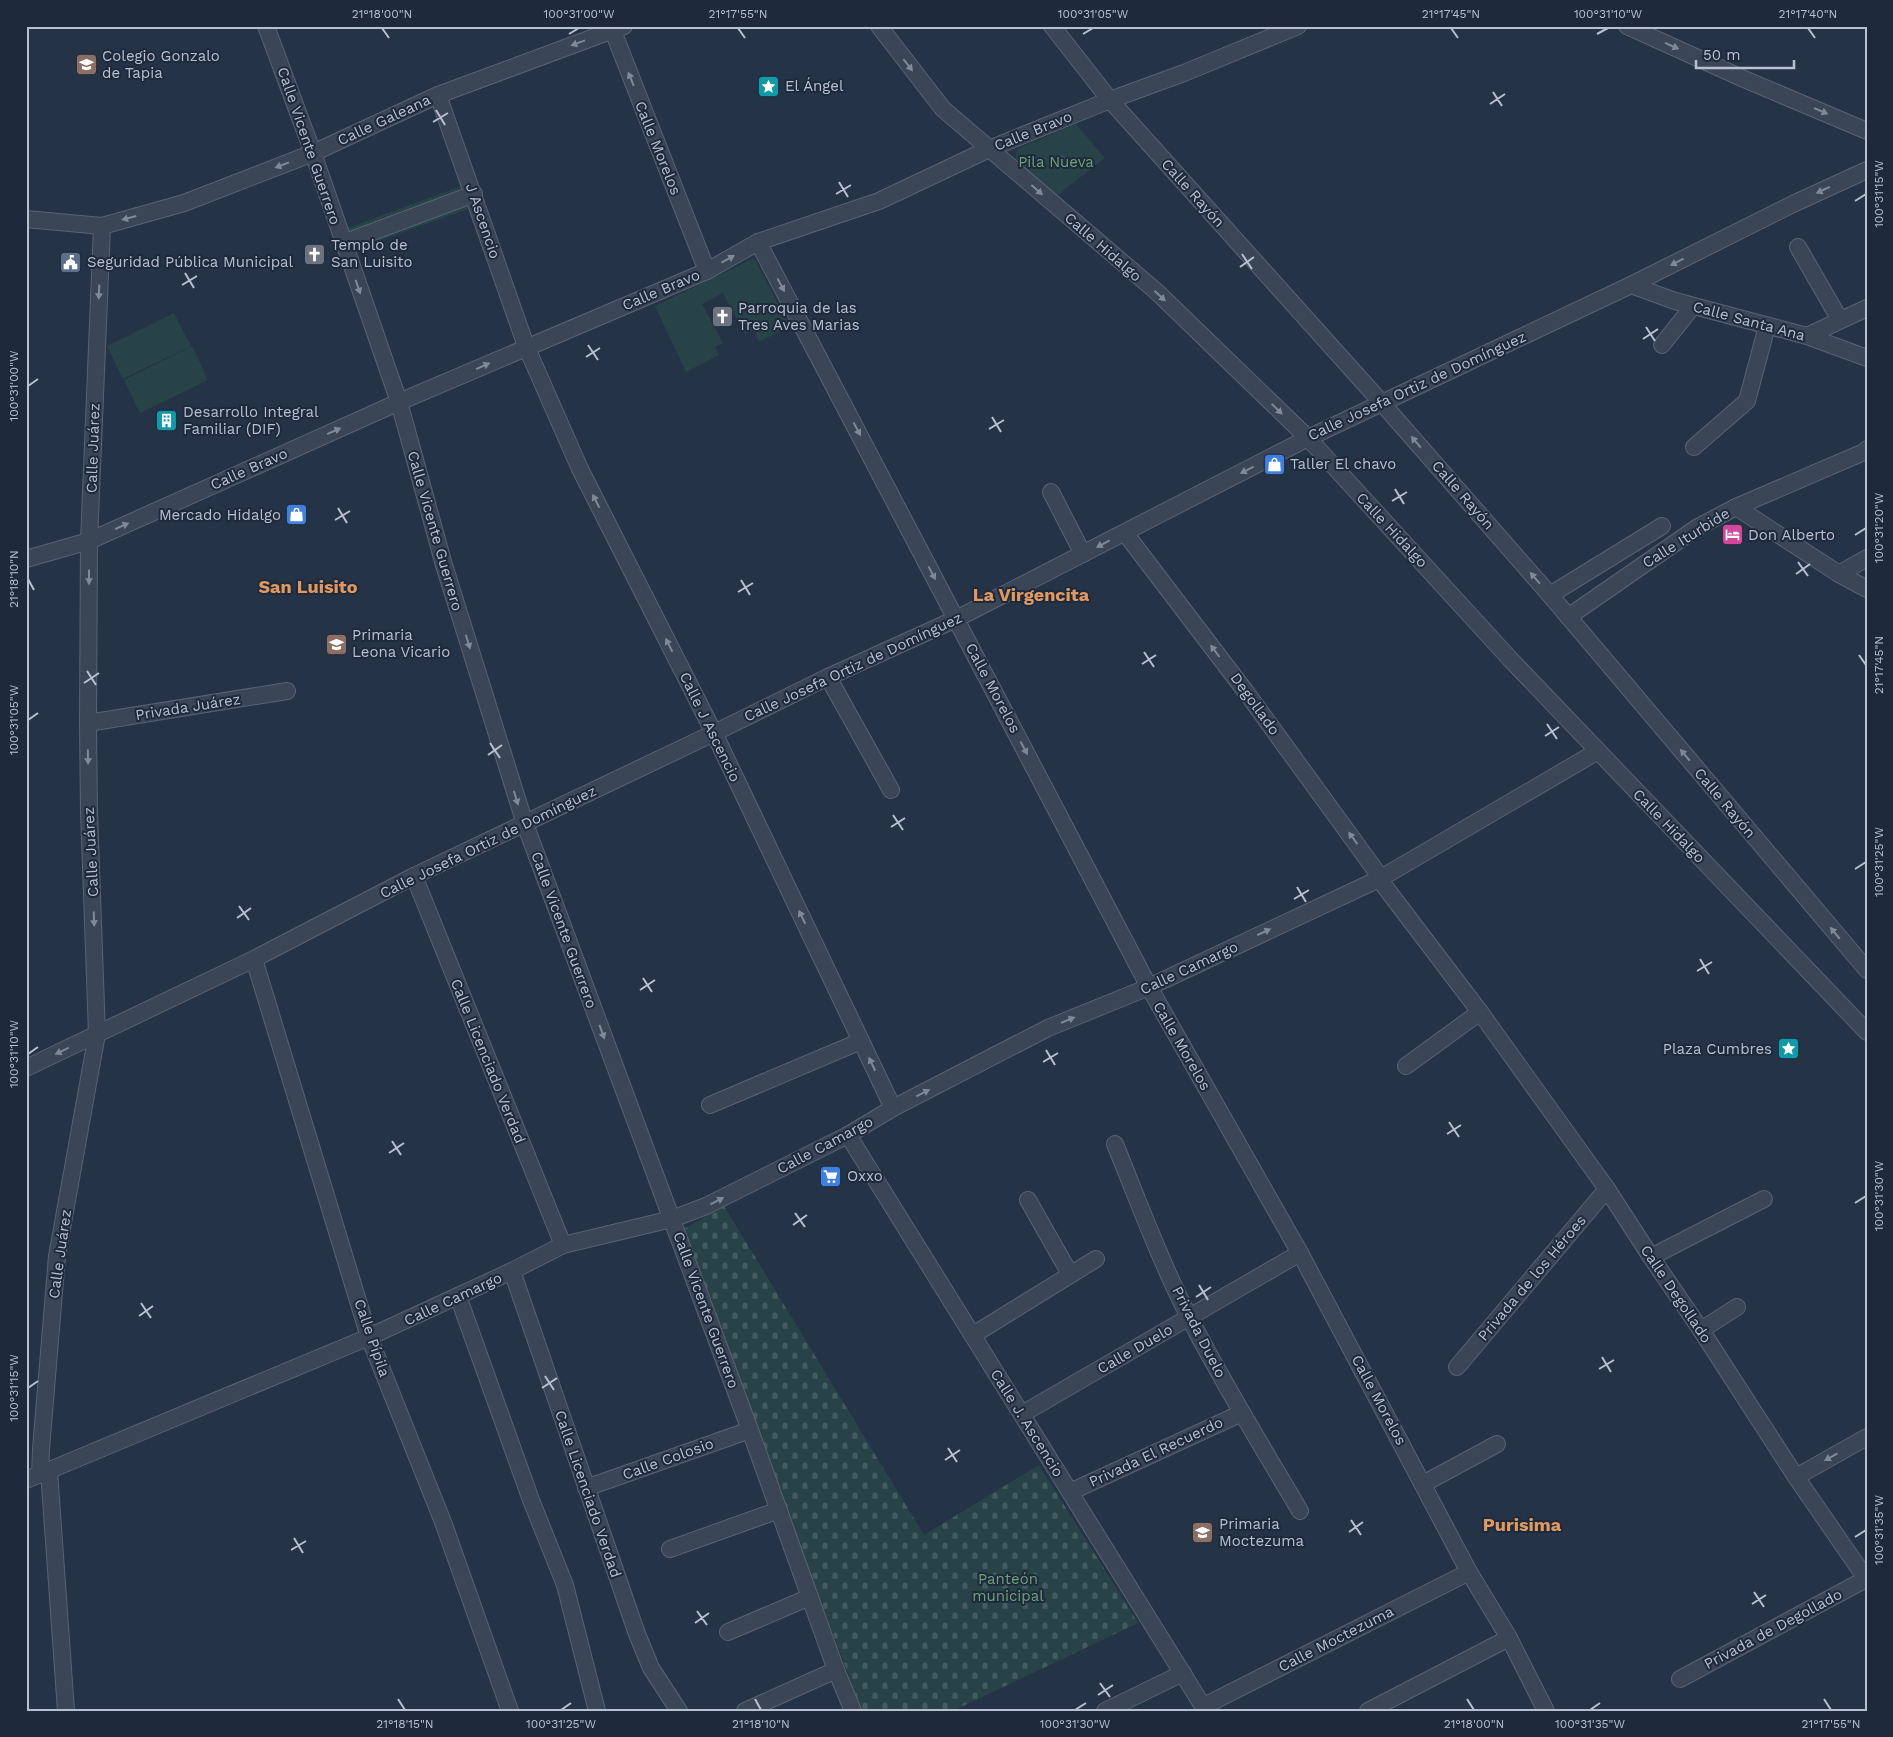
<svg xmlns="http://www.w3.org/2000/svg" width="1893" height="1737" viewBox="0 0 1893 1737" font-family="'Work Sans',sans-serif">
	<style>
		.green { fill: #274347 }
		.cemetery { fill: url(#cemetery-stones) }
		.water { fill: url(#water-ripples) }
		.lines { fill: none; stroke-linecap: round; stroke-linejoin: round }
		.minor-casing { stroke: #586373; stroke-width: 18 }
		.minor { stroke: #3a4555; stroke-width: 16 }
		.oneway { fill: #7f8998 }
		.ticks { fill: none; stroke: #b8c0cf; stroke-width: 2 }
		.labels { text-anchor: middle; dominant-baseline: central; stroke-width: 4; stroke-linejoin: round; paint-order: stroke }
		.poi-label { font-size: 15px; fill: #b8c0cf; stroke: #1e2a3b; text-anchor: start }
		.street-label { font-size: 15px; fill: #b8c0cf; stroke: #1e2a3b }
		.park-label { font-size: 15px; fill: #6da279; stroke: #1e2a3b }
		.quarter-label { font-size: 18px; font-weight: bold; fill: #e09961; stroke: #1e2a3b }
		.neatline { fill: none; stroke: #b8c0cf; stroke-width: 2 }
		.ticks-label { font-size: 12px; text-anchor: middle; fill: #b8c0cf }
	</style>
	<defs>
		<pattern id="cemetery-stones" width="16" height="16" patternUnits="userSpaceOnUse" patternTransform="scale(1.25)"><rect width="16" height="16" fill="#274347"/><path d="M2 7V4a2 2 0 0 1 4 0v3zM10 15v-3a2 2 0 0 1 4 0v3z" fill="#445c60"/></pattern>
		<pattern id="water-ripples" width="26" height="14" patternUnits="userSpaceOnUse" patternTransform="scale(1.25)"><rect width="26" height="14" fill="#374e6e"/><path d="M2 4q2-2 4 0t4 0M15 11q2-2 4 0t4 0" fill="none" stroke="#526682"/></pattern>
	</defs>
	<rect width="100%" height="100%" fill="#253346"/>
	<g class="green">
		<polygon points="1076,124 1105,158 1054,198 1015,162 1017,149"/>
		<polygon points="464,185 471,208 350,251 342,230"/>
		<polygon points="754,258 790,326 759,342 753,330 745,334 723,293 702,304 723,343 715,347 719,355 686,372 655,306"/>
		<polygon points="174,313 191,346 123,379 107,346"/>
		<polygon points="192,346 208,380 140,413 124,380"/>
	</g>
	<polygon class="cemetery" points="724,1206 924,1535 1039,1465 1138,1623 953,1711 862,1711 682,1230"/>
	<circle class="water" cx="1060" cy="162" r="7"/>
	<g class="lines">
		<defs>
			<g id="minor">
				<polyline points="266,26 313,153 399,402 444,565 525,824 750,1430 836,1670 853,1711"/>
				<polyline points="611,26 707,271"/>
				<polyline points="879,26 943,109 1157,292 1308,438 1511,660 1867,1032"/>
				<polyline points="1052,26 1110,100 1381,402 1550,595 1867,970"/>
				<polyline points="1627,26 1744,79 1867,131"/>
				<polyline points="438,95 526,346 580,469 714,733 893,1108"/>
				<polyline points="26,219 102,226 184,203 313,153 438,95 624,26"/>
				<polyline points="758,242 1149,987 1300,1253 1469,1572 1509,1638 1546,1711"/>
				<polyline points="343,243 474,194"/>
				<polyline points="1798,247 1840,320"/>
				<polyline points="1631,285 1675,301 1807,336 1867,358"/>
				<polyline points="1807,336 1867,308"/>
				<polyline points="1662,345 1693,306"/>
				<polyline points="1694,447 1747,401 1767,326"/>
				<polyline points="1051,492 1083,554"/>
				<polyline points="1736,507 1839,574 1867,589"/>
				<polyline points="1125,533 1246,692 1381,878"/>
				<polyline points="26,559 89,541 399,402 707,271 758,242 879,201 989,149 1110,100 1184,73 1298,26"/>
				<polyline points="1839,574 1867,558"/>
				<polyline points="1550,595 1662,526"/>
				<polyline points="1568,617 1698,527 1736,507 1864,452 1867,449"/>
				<polyline points="828,677 891,790"/>
				<polyline points="88,723 287,691"/>
				<polyline points="414,876 563,1245"/>
				<polyline points="1379,879 1480,1012 1607,1189 1651,1257 1701,1330 1796,1477 1867,1580"/>
				<polyline points="254,959 369,1337 443,1522 510,1711"/>
				<polyline points="1406,1066 1480,1012"/>
				<polyline points="26,1068 254,959 414,876 714,733 828,677 956,619 1308,438 1631,285 1793,204 1867,170"/>
				<polyline points="710,1105 861,1041"/>
				<polyline points="848,1135 1206,1711"/>
				<path d="M1115,1144C1139,1203 1161,1263 1190,1319C1224,1385 1263,1448 1300,1511"/>
				<polyline points="1028,1200 1070,1274"/>
				<polyline points="1651,1257 1764,1199"/>
				<polyline points="512,1271 637,1634 651,1668 679,1711"/>
				<polyline points="458,1296 531,1500 565,1585 597,1711"/>
				<polyline points="1701,1330 1737,1307"/>
				<polyline points="973,1335 1096,1259"/>
				<polyline points="1457,1367 1607,1189"/>
				<polyline points="1022,1414 1300,1253"/>
				<polyline points="49,1471 66,1711"/>
				<polyline points="40,1475 41,1449 57,1256 97,1034 89,812 88,723 89,541 102,226"/>
				<polyline points="1796,1477 1867,1437"/>
				<polyline points="26,1480 369,1337 512,1271 563,1245 672,1219 706,1206 848,1135 893,1108 1048,1028 1149,987 1381,878 1598,751"/>
				<polyline points="1423,1484 1497,1444"/>
				<polyline points="586,1488 750,1430"/>
				<polyline points="1070,1492 1242,1413"/>
				<polyline points="670,1549 779,1510"/>
				<polyline points="728,1632 810,1597"/>
				<polyline points="1680,1679 1866,1579"/>
				<polyline points="1204,1706 1469,1572"/>
				<polyline points="745,1711 836,1670"/>
				<polyline points="1105,1711 1183,1673"/>
				<polyline points="1368,1711 1509,1638"/>
			</g>
		</defs>
		<use href="#minor" class="minor-casing"/>
		<use href="#minor" class="minor"/>
	</g>
	<defs><path id="oneway-solid" d="M-6-.8H1V-3.2L6.5 0L1 3.2V.8H-6Z" transform="scale(1.25)"/></defs>
	<g class="oneway">
		<use href="#oneway-solid" transform="translate(578 43) rotate(160)"/>
		<use href="#oneway-solid" transform="translate(1672 46) rotate(24)"/>
		<use href="#oneway-solid" transform="translate(908 65) rotate(52)"/>
		<use href="#oneway-solid" transform="translate(631 79) rotate(-112)"/>
		<use href="#oneway-solid" transform="translate(1821 111) rotate(23)"/>
		<use href="#oneway-solid" transform="translate(282 165) rotate(159)"/>
		<use href="#oneway-solid" transform="translate(1037 190) rotate(41)"/>
		<use href="#oneway-solid" transform="translate(1823 190) rotate(155)"/>
		<use href="#oneway-solid" transform="translate(129 218) rotate(165)"/>
		<use href="#oneway-solid" transform="translate(728 259) rotate(-29)"/>
		<use href="#oneway-solid" transform="translate(1677 262) rotate(153)"/>
		<use href="#oneway-solid" transform="translate(781 285) rotate(62)"/>
		<use href="#oneway-solid" transform="translate(358 287) rotate(71)"/>
		<use href="#oneway-solid" transform="translate(99 292) rotate(92)"/>
		<use href="#oneway-solid" transform="translate(1160 296) rotate(43)"/>
		<use href="#oneway-solid" transform="translate(483 366) rotate(-24)"/>
		<use href="#oneway-solid" transform="translate(1277 409) rotate(44)"/>
		<use href="#oneway-solid" transform="translate(857 429) rotate(62)"/>
		<use href="#oneway-solid" transform="translate(334 431) rotate(-24)"/>
		<use href="#oneway-solid" transform="translate(1416 442) rotate(-131)"/>
		<use href="#oneway-solid" transform="translate(1247 470) rotate(153)"/>
		<use href="#oneway-solid" transform="translate(596 501) rotate(-117)"/>
		<use href="#oneway-solid" transform="translate(122 526) rotate(-24)"/>
		<use href="#oneway-solid" transform="translate(1103 544) rotate(152)"/>
		<use href="#oneway-solid" transform="translate(932 573) rotate(62)"/>
		<use href="#oneway-solid" transform="translate(89 577) rotate(90)"/>
		<use href="#oneway-solid" transform="translate(1535 578) rotate(-131)"/>
		<use href="#oneway-solid" transform="translate(468 642) rotate(73)"/>
		<use href="#oneway-solid" transform="translate(669 645) rotate(-117)"/>
		<use href="#oneway-solid" transform="translate(1215 651) rotate(-127)"/>
		<use href="#oneway-solid" transform="translate(1024 748) rotate(62)"/>
		<use href="#oneway-solid" transform="translate(1685 755) rotate(-130)"/>
		<use href="#oneway-solid" transform="translate(88 757) rotate(89)"/>
		<use href="#oneway-solid" transform="translate(516 798) rotate(73)"/>
		<use href="#oneway-solid" transform="translate(1353 838) rotate(-126)"/>
		<use href="#oneway-solid" transform="translate(802 917) rotate(-116)"/>
		<use href="#oneway-solid" transform="translate(94 919) rotate(88)"/>
		<use href="#oneway-solid" transform="translate(1264 932) rotate(-25)"/>
		<use href="#oneway-solid" transform="translate(1835 933) rotate(-130)"/>
		<use href="#oneway-solid" transform="translate(1068 1020) rotate(-22)"/>
		<use href="#oneway-solid" transform="translate(602 1032) rotate(70)"/>
		<use href="#oneway-solid" transform="translate(62 1051) rotate(154)"/>
		<use href="#oneway-solid" transform="translate(872 1064) rotate(-115)"/>
		<use href="#oneway-solid" transform="translate(923 1093) rotate(-27)"/>
		<use href="#oneway-solid" transform="translate(717 1201) rotate(-27)"/>
		<use href="#oneway-solid" transform="translate(1831 1457) rotate(151)"/>
	</g>
	<path class="ticks" d="M382,28L389,38M738,28L745,38M1451,28L1458,38M1808,28L1815,38M569,34L579,28M1083,34L1093,28M1597,34L1608,28M1493,92L1502,106M1490,104L1505,94M436,110L445,125M433,122L448,113M839,182L848,197M836,194L851,185M1855,201L1866,194M1242,254L1252,269M1240,267L1254,257M185,273L194,288M182,285L197,276M1646,327L1655,341M1643,339L1658,329M588,345L598,360M586,357L600,348M28,386L38,379M992,417L1001,432M989,429L1004,420M1395,489L1404,504M1392,501L1407,492M338,508L347,523M335,520L350,511M1855,535L1866,528M1798,562L1808,576M1796,574L1810,564M28,579L34,590M741,580L750,595M738,592L753,583M1144,652L1154,667M1859,655L1866,665M1142,664L1156,655M87,671L96,685M84,683L99,673M28,720L38,713M1547,724L1557,739M1545,736L1559,727M490,743L500,758M488,755L502,745M893,815L903,830M891,827L905,818M1855,869L1866,862M1297,887L1306,902M1294,899L1309,890M239,906L249,920M237,918L251,908M1700,959L1709,974M1697,971L1712,962M643,978L652,992M640,990L655,980M1046,1050L1055,1065M28,1054L38,1047M1043,1062L1058,1053M1449,1122L1459,1137M1447,1134L1461,1125M392,1141L401,1155M389,1153L404,1143M1855,1203L1866,1196M795,1213L805,1227M793,1225L807,1215M1199,1285L1208,1300M1196,1297L1211,1287M141,1303L151,1318M139,1316L153,1306M1602,1357L1611,1372M1599,1369L1614,1360M545,1376L554,1390M28,1388L38,1381M542,1388L557,1378M948,1448L957,1462M945,1460L960,1450M1351,1520L1361,1535M1349,1532L1363,1522M1855,1537L1866,1530M294,1538L303,1553M291,1550L306,1541M1754,1592L1764,1607M1752,1604L1766,1595M697,1611L707,1625M695,1623L709,1613M1100,1683L1110,1697M1098,1695L1113,1685M398,1699L405,1710M755,1699L761,1710M1467,1699L1474,1710M1824,1699L1831,1710M561,1710L571,1703M1075,1710L1086,1703M1590,1710L1600,1703"/>
	<defs>
		<symbol id="school-square" viewBox="-11 -11 22 22"><rect x="-9" y="-9" width="18" height="18" rx="4" fill="#8d6e63" stroke="#1e2a3b"/><path d="M0-5L7-2L0 1L-7-2ZM-4 1L0 2.5L4 1V4Q0 6-4 4Z" fill="#fff"/></symbol>
		<symbol id="sight-square" viewBox="-11 -11 22 22"><rect x="-9" y="-9" width="18" height="18" rx="4" fill="#0f9aa8" stroke="#1e2a3b"/><path d="M0-6L1.8-2.2L6-1.7L2.9 1.2L3.7 5.4L0 3.3L-3.7 5.4L-2.9 1.2L-6-1.7L-1.8-2.2Z" fill="#fff"/></symbol>
		<symbol id="church-square" viewBox="-11 -11 22 22"><rect x="-9" y="-9" width="18" height="18" rx="4" fill="#6b7280" stroke="#1e2a3b"/><path d="M-1.2-6h2.4v3.5h3.3v2.4h-3.3V6h-2.4V-.1h-3.3v-2.4h3.3Z" fill="#fff"/></symbol>
		<symbol id="civic-square" viewBox="-11 -11 22 22"><rect x="-9" y="-9" width="18" height="18" rx="4" fill="#5c6f8a" stroke="#1e2a3b"/><path d="M-.6-6.5H3V-4.5H.6V-3L4-1V1h2V6H-6V1h2V-1L-.6-3ZM-1.2 2.5V6h2.4V2.5Z" fill="#fff"/></symbol>
		<symbol id="building-square" viewBox="-11 -11 22 22"><rect x="-9" y="-9" width="18" height="18" rx="4" fill="#0f9aa8" stroke="#1e2a3b"/><path d="M-4-6H4V6H1V3H-1V6H-4ZM-2.5-4.3h1.7v1.8h-1.7ZM.8-4.3h1.7v1.8H.8ZM-2.5-1h1.7V.8h-1.7ZM.8-1h1.7V.8H.8Z" fill="#fff"/></symbol>
		<symbol id="shop-square" viewBox="-11 -11 22 22"><rect x="-9" y="-9" width="18" height="18" rx="4" fill="#3f7fe0" stroke="#1e2a3b"/><path d="M-5-2.5h2.3a2.7 3.5 0 0 1 5.4 0H5L5.5 6h-11ZM-1.5-2.5h3a1.5 2.3 0 0 0-3 0Z" fill="#fff"/></symbol>
		<symbol id="hotel-square" viewBox="-11 -11 22 22"><rect x="-9" y="-9" width="18" height="18" rx="4" fill="#d1479c" stroke="#1e2a3b"/><path d="M-6-4.5h1.5V1H6V5H4.5V3h-9V5H-6ZM-4 0a1.8 1.8 0 1 1 3.6 0ZM.5 0V-2.5h3Q6-2.5 6 0Z" fill="#fff"/></symbol>
		<symbol id="supermarket-square" viewBox="-11 -11 22 22"><rect x="-9" y="-9" width="18" height="18" rx="4" fill="#3f7fe0" stroke="#1e2a3b"/><path d="M-6-5.5h2.5l.6 2H6L4.5 2H-2.5L-4.4-4H-6ZM-1.5 3.2a1.3 1.3 0 1 0 .1 0ZM3 3.2a1.3 1.3 0 1 0 .1 0Z" fill="#fff"/></symbol>
	</defs>
	<g fill-rule="evenodd">
		<use href="#school-square" x="74" y="52" width="25" height="25"/>
		<use href="#sight-square" x="756" y="74" width="25" height="25"/>
		<use href="#church-square" x="302" y="242" width="25" height="25"/>
		<use href="#civic-square" x="58" y="250" width="25" height="25"/>
		<use href="#church-square" x="710" y="304" width="25" height="25"/>
		<use href="#building-square" x="154" y="408" width="25" height="25"/>
		<use href="#shop-square" x="1262" y="452" width="25" height="25"/>
		<use href="#shop-square" x="284" y="502" width="25" height="25"/>
		<use href="#hotel-square" x="1720" y="522" width="25" height="25"/>
		<use href="#school-square" x="324" y="632" width="25" height="25"/>
		<use href="#sight-square" x="1776" y="1036" width="25" height="25"/>
		<use href="#supermarket-square" x="818" y="1164" width="25" height="25"/>
		<use href="#school-square" x="1190" y="1520" width="25" height="25"/>
	</g>
	<g class="labels">
		<g class="poi-label">
			<text x="102" y="56">Colegio Gonzalo<tspan x="102" dy="17">de Tapia</tspan></text>
			<text x="785" y="86">El Ángel</text>
			<text x="331" y="245">Templo de<tspan x="331" dy="17">San Luisito</tspan></text>
			<text x="87" y="262">Seguridad Pública Municipal</text>
			<text x="738" y="308">Parroquia de las<tspan x="738" dy="17">Tres Aves Marias</tspan></text>
			<text x="183" y="412">Desarrollo Integral<tspan x="183" dy="17">Familiar (DIF)</tspan></text>
			<text x="1290" y="464">Taller El chavo</text>
			<text x="281" y="515" text-anchor="end">Mercado Hidalgo</text>
			<text x="1748" y="535">Don Alberto</text>
			<text x="352" y="635">Primaria<tspan x="352" dy="17">Leona Vicario</tspan></text>
			<text x="1772" y="1049" text-anchor="end">Plaza Cumbres</text>
			<text x="847" y="1176">Oxxo</text>
			<text x="1219" y="1524">Primaria<tspan x="1219" dy="17">Moctezuma</tspan></text>
		</g>
		<g class="street-label">
			<text transform="translate(384 120) rotate(-25)">Calle Galeana</text>
			<text transform="translate(1033 131) rotate(-22)">Calle Bravo</text>
			<text transform="translate(309 146) rotate(71)">Calle Vicente Guerrero</text>
			<text transform="translate(658 148) rotate(68)">Calle Morelos</text>
			<text transform="translate(1193 193) rotate(48)">Calle Rayón</text>
			<text transform="translate(483 221) rotate(71)">J Ascencio</text>
			<text transform="translate(1103 247) rotate(41)">Calle Hidalgo</text>
			<text transform="translate(661 290) rotate(-23)">Calle Bravo</text>
			<text transform="translate(1749 321) rotate(15)">Calle Santa Ana</text>
			<text transform="translate(1417 386) rotate(-25)">Calle Josefa Ortiz de Domínguez</text>
			<text transform="translate(93 448) rotate(-88)">Calle Juárez</text>
			<text transform="translate(249 469) rotate(-24)">Calle Bravo</text>
			<text transform="translate(1463 495) rotate(49)">Calle Rayón</text>
			<text transform="translate(1392 530) rotate(47)">Calle Hidalgo</text>
			<text transform="translate(435 531) rotate(74)">Calle Vicente Guerrero</text>
			<text transform="translate(1686 538) rotate(-32)">Calle Iturbide</text>
			<text transform="translate(853 667) rotate(-25)">Calle Josefa Ortiz de Domínguez</text>
			<text transform="translate(993 688) rotate(62)">Calle Morelos</text>
			<text transform="translate(1255 704) rotate(54)">Degollado</text>
			<text transform="translate(188 707) rotate(-9)">Privada Juárez</text>
			<text transform="translate(710 727) rotate(64)">Calle J Ascencio</text>
			<text transform="translate(1725 803) rotate(50)">Calle Rayón</text>
			<text transform="translate(1669 826) rotate(46)">Calle Hidalgo</text>
			<text transform="translate(488 842) rotate(-26)">Calle Josefa Ortiz de Domínguez</text>
			<text transform="translate(91 852) rotate(-93)">Calle Juárez</text>
			<text transform="translate(564 930) rotate(70)">Calle Vicente Guerrero</text>
			<text transform="translate(1189 968) rotate(-25)">Calle Camargo</text>
			<text transform="translate(1182 1046) rotate(60)">Calle Morelos</text>
			<text transform="translate(488 1061) rotate(68)">Calle Licenciado Verdad</text>
			<text transform="translate(825 1145) rotate(-28)">Calle Camargo</text>
			<text transform="translate(60 1254) rotate(-82)">Calle Juárez</text>
			<text transform="translate(1532 1278) rotate(-50)">Privada de los Héroes</text>
			<text transform="translate(1676 1294) rotate(56)">Calle Degollado</text>
			<text transform="translate(453 1299) rotate(-25)">Calle Camargo</text>
			<text transform="translate(706 1310) rotate(70)">Calle Vicente Guerrero</text>
			<text transform="translate(1199 1332) rotate(63)">Privada Duelo</text>
			<text transform="translate(372 1338) rotate(71)">Calle Pípila</text>
			<text transform="translate(1135 1349) rotate(-30)">Calle Duelo</text>
			<text transform="translate(1379 1400) rotate(62)">Calle Morelos</text>
			<text transform="translate(1027 1423) rotate(58)">Calle J. Ascencio</text>
			<text transform="translate(1156 1452) rotate(-25)">Privada El Recuerdo</text>
			<text transform="translate(668 1459) rotate(-20)">Calle Colosio</text>
			<text transform="translate(588 1494) rotate(71)">Calle Licenciado Verdad</text>
			<text transform="translate(1773 1629) rotate(-28)">Privada de Degollado</text>
			<text transform="translate(1336 1639) rotate(-27)">Calle Moctezuma</text>
		</g>
		<g class="park-label">
			<text x="1056" y="162">Pila Nueva</text>
			<text x="1008" y="1579">Panteón<tspan x="1008" dy="17">municipal</tspan></text>
		</g>
		<g class="quarter-label">
			<text x="308" y="586">San Luisito</text>
			<text x="1031" y="594">La Virgencita</text>
			<text x="1522" y="1524">Purisima</text>
		</g>
	</g>
	<rect width="1893" height="1737" fill="none" stroke="#1e2a3b" stroke-width="55"/>
	<path d="M1696 60v8h98v-8" fill="none" stroke="#b8c0cf" stroke-width="2.5"/>
	<text x="1703" y="60" font-size="15" fill="#b8c0cf" stroke="#1e2a3b" stroke-width="4" paint-order="stroke">50 m</text>
	<rect x="28" y="28" width="1838" height="1682" class="neatline"/>
	<g class="ticks-label">
		<text x="382" y="18">21°18'00"N</text>
		<text x="579" y="18">100°31'00"W</text>
		<text x="738" y="18">21°17'55"N</text>
		<text x="1093" y="18">100°31'05"W</text>
		<text x="1451" y="18">21°17'45"N</text>
		<text x="1608" y="18">100°31'10"W</text>
		<text x="1808" y="18">21°17'40"N</text>
		<text transform="translate(1879 194) rotate(-90)" y="4">100°31'15"W</text>
		<text transform="translate(14 386) rotate(-90)" y="4">100°31'00"W</text>
		<text transform="translate(1879 528) rotate(-90)" y="4">100°31'20"W</text>
		<text transform="translate(14 579) rotate(-90)" y="4">21°18'10"N</text>
		<text transform="translate(1879 665) rotate(-90)" y="4">21°17'45"N</text>
		<text transform="translate(14 720) rotate(-90)" y="4">100°31'05"W</text>
		<text transform="translate(1879 862) rotate(-90)" y="4">100°31'25"W</text>
		<text transform="translate(14 1054) rotate(-90)" y="4">100°31'10"W</text>
		<text transform="translate(1879 1196) rotate(-90)" y="4">100°31'30"W</text>
		<text transform="translate(14 1388) rotate(-90)" y="4">100°31'15"W</text>
		<text transform="translate(1879 1530) rotate(-90)" y="4">100°31'35"W</text>
		<text x="405" y="1728">21°18'15"N</text>
		<text x="561" y="1728">100°31'25"W</text>
		<text x="761" y="1728">21°18'10"N</text>
		<text x="1075" y="1728">100°31'30"W</text>
		<text x="1474" y="1728">21°18'00"N</text>
		<text x="1590" y="1728">100°31'35"W</text>
		<text x="1831" y="1728">21°17'55"N</text>
	</g>
</svg>
